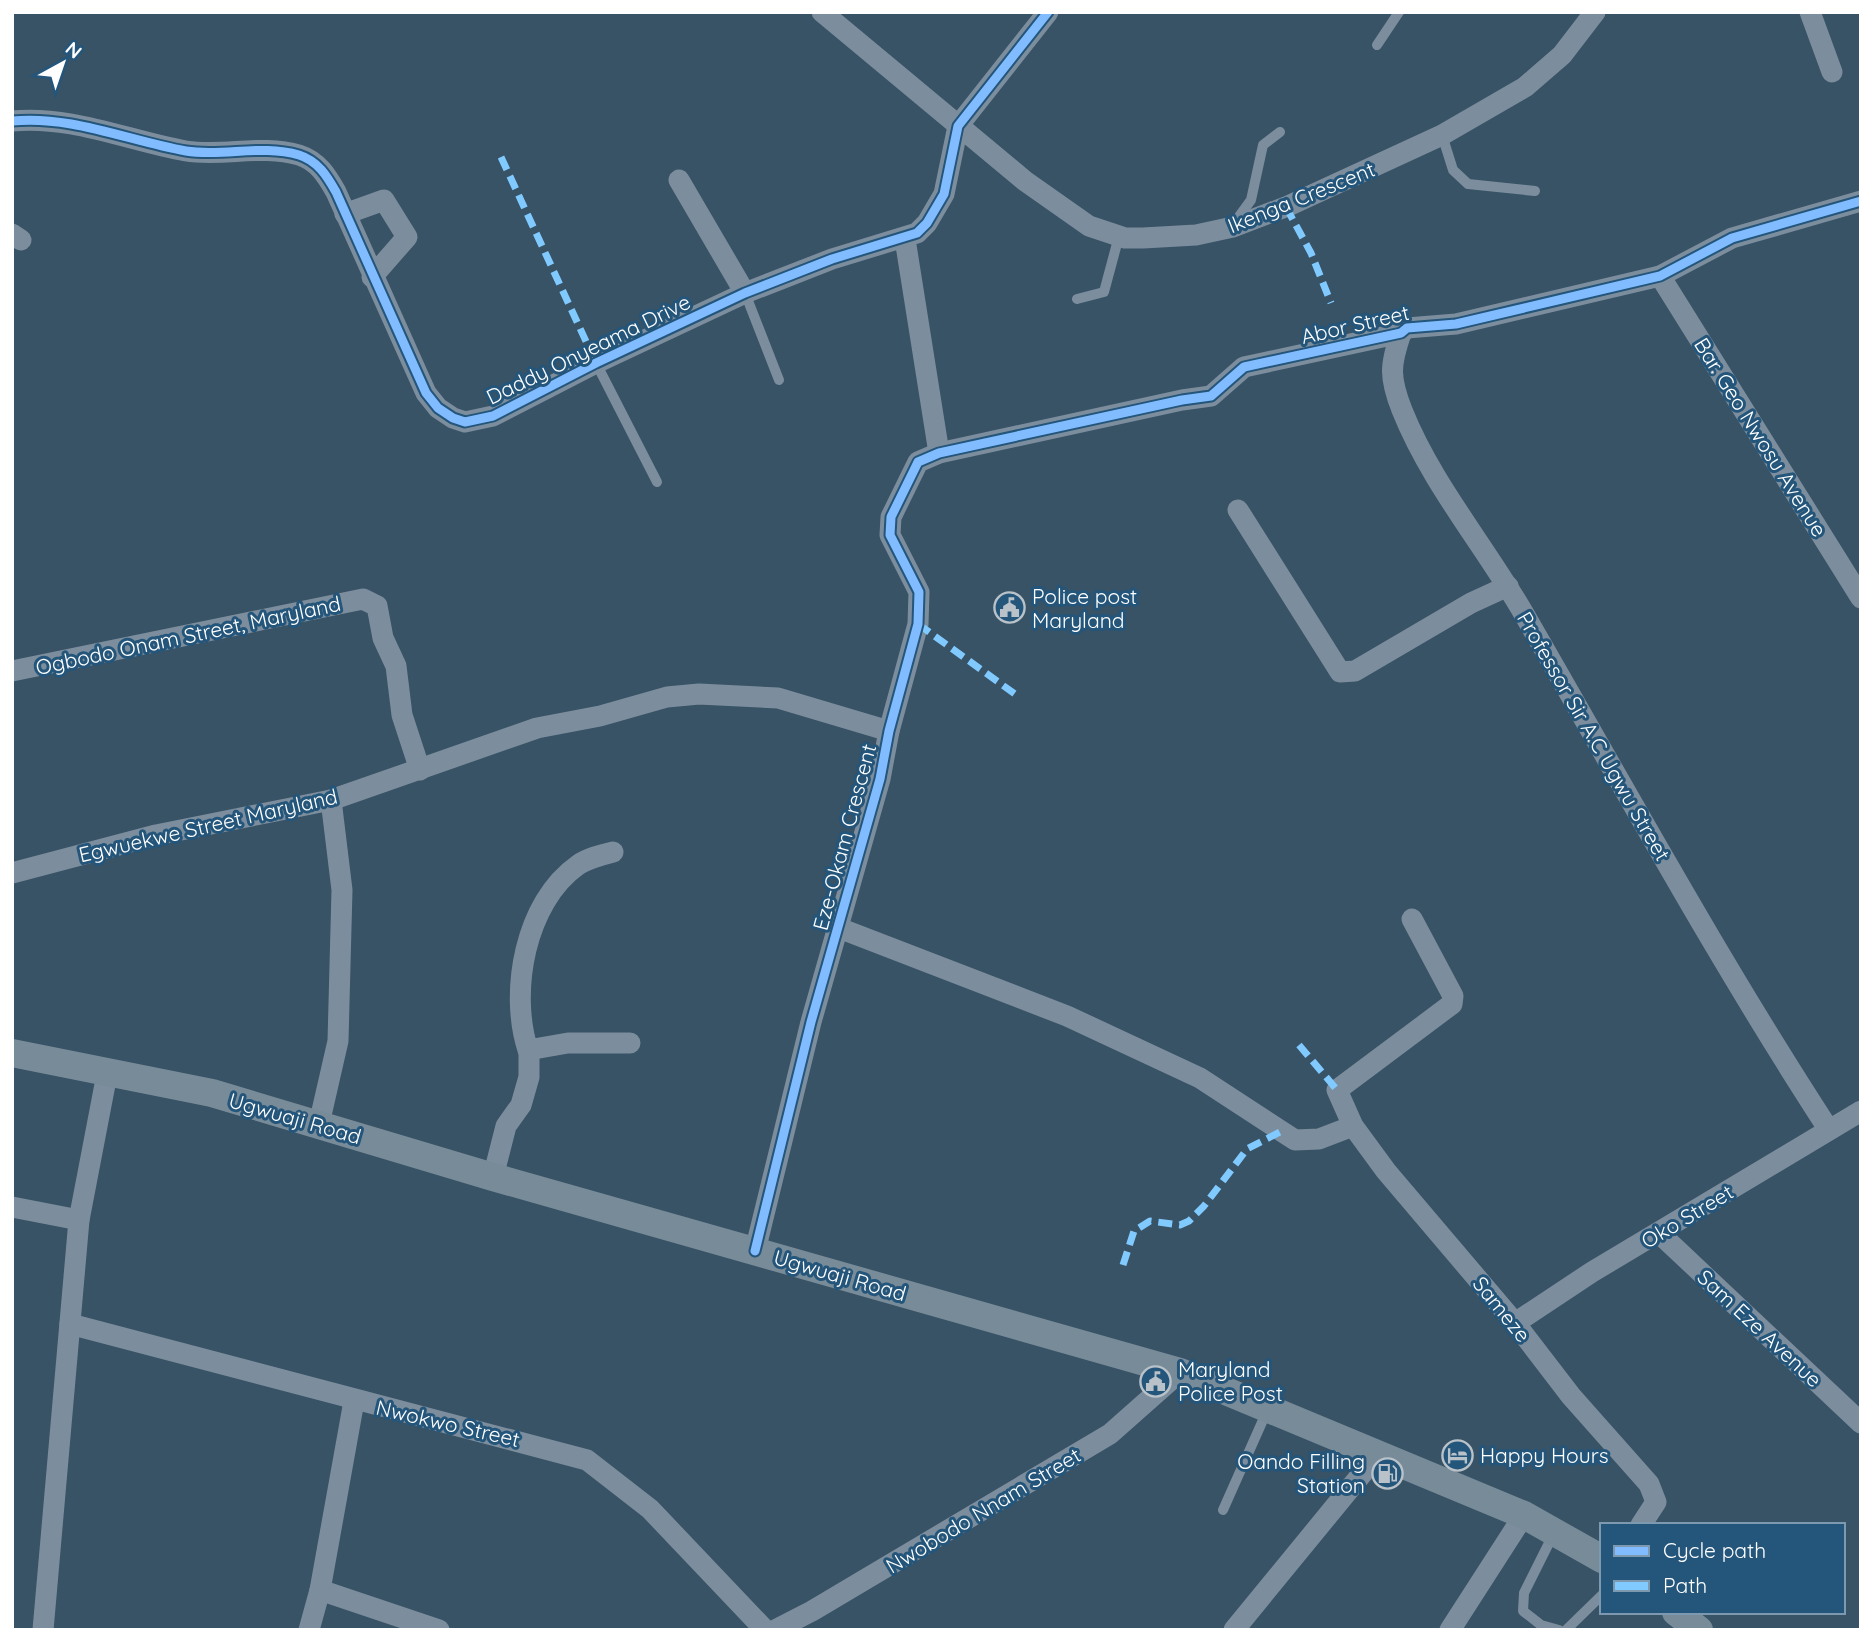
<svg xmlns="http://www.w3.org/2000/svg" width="1873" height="1642" viewBox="0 0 1873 1642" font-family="Quicksand,sans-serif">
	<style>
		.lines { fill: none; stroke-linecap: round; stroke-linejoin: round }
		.service { stroke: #7c8e9d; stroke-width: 10 }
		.minor { stroke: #7c8e9d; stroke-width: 21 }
		.secondary { stroke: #788b99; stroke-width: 28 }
		.quiet { stroke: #80caff; stroke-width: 7; stroke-dasharray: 14 7; stroke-linecap: butt }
		.cycleway-casing { stroke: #24557a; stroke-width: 13 }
		.cycleway { stroke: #80bcff; stroke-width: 9 }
		.labels { text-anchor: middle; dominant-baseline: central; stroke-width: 6; stroke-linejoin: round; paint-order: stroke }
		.street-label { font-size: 21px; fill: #fff; stroke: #24557a }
		.poi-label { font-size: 21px; fill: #fff; stroke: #24557a; text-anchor: start }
	</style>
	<rect width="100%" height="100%" fill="#385266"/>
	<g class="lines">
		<g class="service">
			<polyline points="1377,45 1399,12"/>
			<polyline points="1442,135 1453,170 1468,184 1535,191"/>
			<polyline points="1235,222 1251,200 1263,145 1280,132"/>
			<polyline points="745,293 779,380"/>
			<polyline points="1077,299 1104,292 1119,236"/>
			<polyline points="596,363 657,482"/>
			<polyline points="1223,1510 1267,1411"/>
			<polyline points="1554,1533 1524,1593 1523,1611 1541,1625 1559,1630"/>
			<polyline points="1566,1630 1602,1595"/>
		</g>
		<g class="minor">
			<polyline points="822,12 1025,181 1089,226 1125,238 1143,238 1196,235 1233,227 1288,206 1442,135 1525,87 1562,55 1595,12"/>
			<polyline points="1810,12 1832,72"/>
			<path d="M12,121C71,115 129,141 186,151C223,157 262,144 299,155C318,161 327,176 336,192L426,393L438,408L453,418L465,422L493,416L596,363L745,293L832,259L917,233L927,223L944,194L958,126L1048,12"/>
			<polyline points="679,180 745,293"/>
			<polyline points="345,214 384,200 407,237 372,277"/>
			<polyline points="12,234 21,240"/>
			<polyline points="905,239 939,453"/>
			<polyline points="1660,276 1861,598"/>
			<path d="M1401,333C1390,365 1389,377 1402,410C1431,483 1485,546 1524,614C1624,787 1720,963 1829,1130"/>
			<polyline points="1238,510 1340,672 1355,671 1471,603 1508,586"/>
			<polyline points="12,671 363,599 377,606 383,638 396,666 402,715 420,770"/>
			<path d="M613,852C601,855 588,858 578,865C525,902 509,992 528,1050L568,1043H630"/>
			<polyline points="12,873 156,835 331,800 537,728 600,716 667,697 699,694 778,698 889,731"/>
			<polyline points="1412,919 1453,996 1452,1004 1337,1090 1353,1126 1386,1171 1515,1323 1571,1396 1649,1484 1656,1502 1641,1525"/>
			<polyline points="839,928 1067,1016 1200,1078 1295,1140 1319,1139 1353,1126"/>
			<polyline points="319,1124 338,1041 342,890 331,800"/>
			<polyline points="493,1177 506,1126 521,1105 529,1077 529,1050"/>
			<polyline points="12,1207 79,1220"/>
			<polyline points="1659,1233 1861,1423"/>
			<polyline points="755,1251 811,1022 880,779 889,731 918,624 919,592 890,535 891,517 918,462 939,453 1182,400 1211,396 1244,367 1401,333 1407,328 1456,324 1660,276 1732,238 1861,201"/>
			<polyline points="1515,1323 1592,1272 1861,1111"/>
			<polyline points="70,1324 587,1460 650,1509 765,1630"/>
			<polyline points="320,1590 439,1630"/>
			<polyline points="43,1630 79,1220 107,1074"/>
			<polyline points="309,1630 320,1590 354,1401"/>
			<polyline points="775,1630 812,1611 1110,1434 1180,1372"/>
			<polyline points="1234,1630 1379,1453"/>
			<polyline points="1450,1630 1524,1515"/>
		</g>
		<g class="secondary">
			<polyline points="12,1053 212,1093 493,1177 1180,1372 1524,1515 1602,1559"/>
			<polyline points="1676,1612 1699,1630"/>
		</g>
		<g class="quiet">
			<polyline points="501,157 596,363"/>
			<polyline points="1286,207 1311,253 1331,303"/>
			<polyline points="918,624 1019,697"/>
			<polyline points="1299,1045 1337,1090"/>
			<polyline points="1123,1265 1134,1231 1150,1221 1180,1225 1189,1221 1204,1206 1247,1149 1282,1131"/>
		</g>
		<defs>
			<g id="cycleway">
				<path d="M12,121C71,115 129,141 186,151C223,157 262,144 299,155C318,161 327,176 336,192L426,393L438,408L453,418L465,422L493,416L596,363L745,293L832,259L917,233L927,223L944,194L958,126L1048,12"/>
				<polyline points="755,1251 811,1022 880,779 889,731 918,624 919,592 890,535 891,517 918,462 939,453 1182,400 1211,396 1244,367 1401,333 1407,328 1456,324 1660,276 1732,238 1861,201"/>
			</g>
		</defs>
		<use href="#cycleway" class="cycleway-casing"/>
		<use href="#cycleway" class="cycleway"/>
	</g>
	<defs>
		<symbol id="civic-ring" viewBox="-11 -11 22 22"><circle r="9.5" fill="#24557a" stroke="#b9c2c9" stroke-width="1.5"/><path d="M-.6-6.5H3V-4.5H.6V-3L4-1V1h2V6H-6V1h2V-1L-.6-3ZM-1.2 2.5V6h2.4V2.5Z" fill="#b9c2c9"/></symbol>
		<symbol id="hotel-ring" viewBox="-11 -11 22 22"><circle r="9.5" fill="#24557a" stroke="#b9c2c9" stroke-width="1.5"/><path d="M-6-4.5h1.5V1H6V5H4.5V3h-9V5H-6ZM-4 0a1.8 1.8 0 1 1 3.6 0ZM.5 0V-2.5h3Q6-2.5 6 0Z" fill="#b9c2c9"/></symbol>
		<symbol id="fuel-ring" viewBox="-11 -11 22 22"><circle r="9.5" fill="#24557a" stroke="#b9c2c9" stroke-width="1.5"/><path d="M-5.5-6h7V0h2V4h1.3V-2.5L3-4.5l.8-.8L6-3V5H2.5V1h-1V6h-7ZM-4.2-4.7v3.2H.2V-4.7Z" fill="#b9c2c9"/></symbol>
	</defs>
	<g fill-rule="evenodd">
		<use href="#civic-ring" x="992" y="590" width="35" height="35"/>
		<use href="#civic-ring" x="1138" y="1364" width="35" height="35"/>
		<use href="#hotel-ring" x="1440" y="1438" width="35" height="35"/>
		<use href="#fuel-ring" x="1370" y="1456" width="35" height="35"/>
	</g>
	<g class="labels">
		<g class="street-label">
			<text transform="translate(1301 197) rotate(-22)">Ikenga Crescent</text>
			<text transform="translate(1355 324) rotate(-13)">Abor Street</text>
			<text transform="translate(588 349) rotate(-26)">Daddy Onyeama Drive</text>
			<text transform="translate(1761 437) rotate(58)">Bar. Geo Nwosu Avenue</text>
			<text transform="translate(188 635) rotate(-12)">Ogbodo Onam Street, Maryland</text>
			<text transform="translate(1594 736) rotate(60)">Professor Sir A.C Ugwu Street</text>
			<text transform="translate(208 825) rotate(-13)">Egwuekwe Street Maryland</text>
			<text transform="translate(844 837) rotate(-75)">Eze-Okam Crescent</text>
			<text transform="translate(295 1118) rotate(16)">Ugwuaji Road</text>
			<text transform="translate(1687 1216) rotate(-31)">Oko Street</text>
			<text transform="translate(840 1275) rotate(16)">Ugwuaji Road</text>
			<text transform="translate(1502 1309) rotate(51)">Sameze</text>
			<text transform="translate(1760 1328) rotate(43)">Sam Eze Avenue</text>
			<text transform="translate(448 1423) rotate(13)">Nwokwo Street</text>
			<text transform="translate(983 1510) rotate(-31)">Nwobodo Nnam Street</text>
		</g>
		<g class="poi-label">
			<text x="1032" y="596">Police post<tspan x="1032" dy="24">Maryland</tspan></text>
			<text x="1178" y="1369">Maryland<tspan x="1178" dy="24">Police Post</tspan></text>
			<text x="1480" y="1455">Happy Hours</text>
			<text x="1365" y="1461" text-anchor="end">Oando Filling<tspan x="1365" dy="24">Station</tspan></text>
		</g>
	</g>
	<rect width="1873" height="1642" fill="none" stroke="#ffffff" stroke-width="28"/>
	<rect x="1600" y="1523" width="245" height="91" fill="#24557a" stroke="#7c99af" stroke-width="2"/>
	<rect x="1614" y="1546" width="35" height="10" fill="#80bcff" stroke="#7c99af" stroke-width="2"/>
	<text x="1663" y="1558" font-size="21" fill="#ffffff">Cycle path</text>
	<rect x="1614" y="1581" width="35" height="10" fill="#80caff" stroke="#7c99af" stroke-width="2"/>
	<text x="1663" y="1593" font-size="21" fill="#ffffff">Path</text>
	<g transform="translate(63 63) rotate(40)" stroke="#24557a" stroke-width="5" paint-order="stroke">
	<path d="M0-5L12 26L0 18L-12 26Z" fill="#ffffff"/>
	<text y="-10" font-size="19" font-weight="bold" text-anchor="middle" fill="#ffffff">N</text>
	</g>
</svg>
